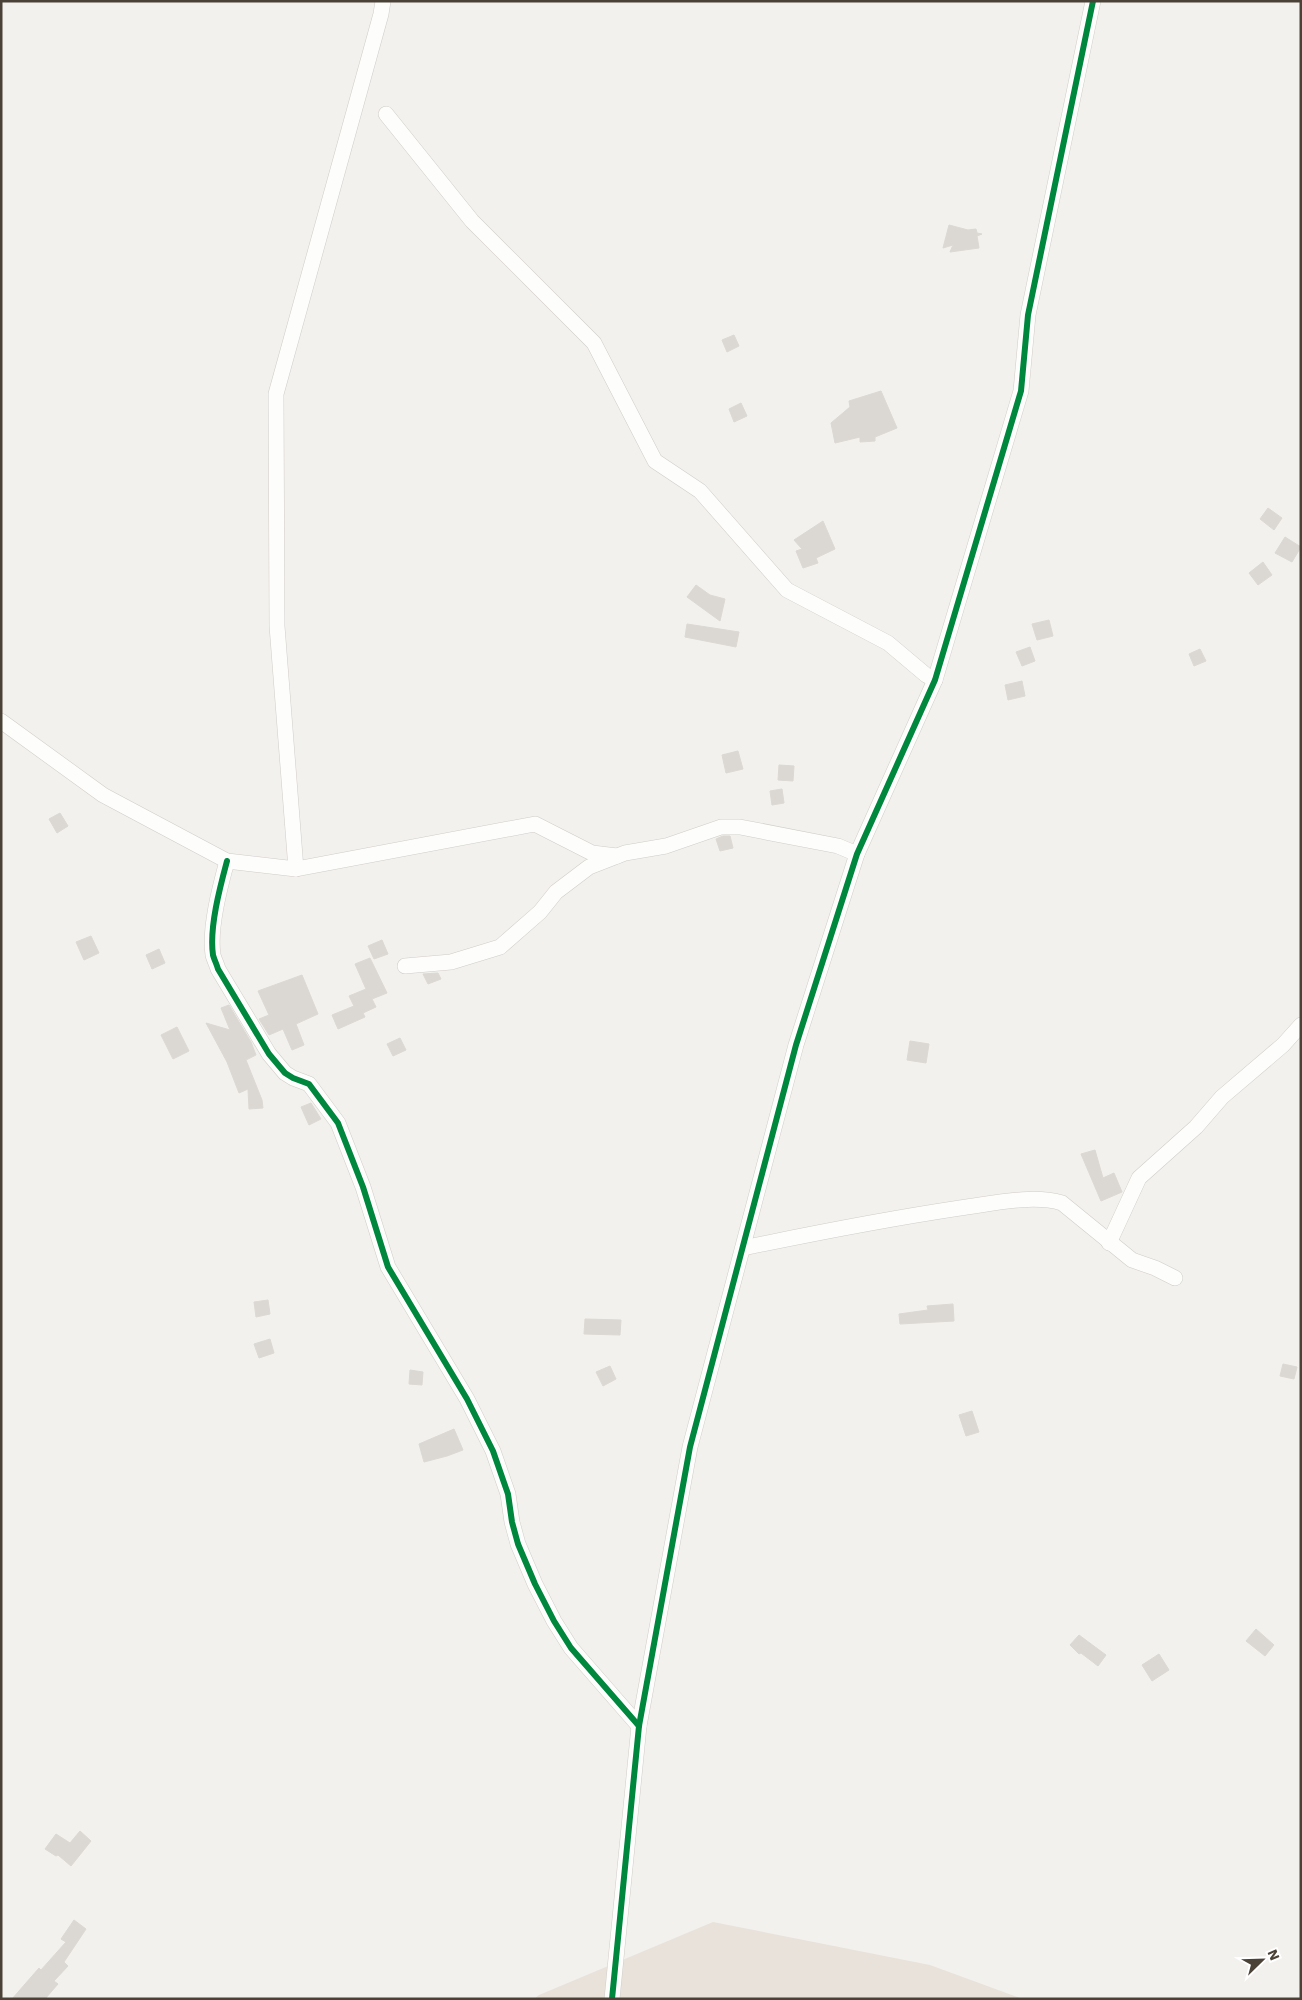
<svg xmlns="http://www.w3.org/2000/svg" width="1302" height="2000" viewBox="0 0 1302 2000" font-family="'Work Sans',sans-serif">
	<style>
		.residential { fill: #e8e2da }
		.building { fill: #dbd8d3; stroke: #dcd8d3 }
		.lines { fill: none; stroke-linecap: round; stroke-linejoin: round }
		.street-casing { stroke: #d0cdc9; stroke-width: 16 }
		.street { stroke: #fdfdfc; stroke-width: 15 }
		.cycleway-casing { stroke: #fff; stroke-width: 9 }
		.cycleway { stroke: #00873e; stroke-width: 6 }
	</style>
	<rect width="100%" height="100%" fill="#f3f1ed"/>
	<polygon class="residential" points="713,1922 930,1965 1023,1999 534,1999 539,1995"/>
	<g class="building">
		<polygon points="949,225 968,230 976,229 977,233 982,234 977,236 979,248 950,252 953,245 943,248"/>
		<polygon points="734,335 739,346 727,352 722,340"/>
		<polygon points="881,391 897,428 875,437 875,441 860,442 860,437 835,443 831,423 850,407 849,401"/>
		<polygon points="741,403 747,416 734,422 729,409"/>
		<polygon points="1268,508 1282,518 1274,530 1260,519"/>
		<polygon points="823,521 835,549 816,558 818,563 803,568 796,551 802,549 794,540"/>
		<polygon points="1285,537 1301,547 1292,562 1275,553"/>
		<polygon points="1263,562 1272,575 1258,585 1249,573"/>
		<polygon points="696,585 710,595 725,599 720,621 687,597"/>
		<polygon points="1049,620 1053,636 1037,640 1032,624"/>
		<polygon points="687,624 739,632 736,647 685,637"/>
		<polygon points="1030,647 1035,661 1022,666 1016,652"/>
		<polygon points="1200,649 1206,661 1194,666 1189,654"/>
		<polygon points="1022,681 1025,696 1008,700 1005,685"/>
		<polygon points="738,751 743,769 726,773 722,755"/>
		<polygon points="779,765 794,766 793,781 778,780"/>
		<polygon points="782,789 784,803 772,805 770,791"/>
		<polygon points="60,813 68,826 57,833 49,819"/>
		<polygon points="723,836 730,836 733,848 720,851 716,839"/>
		<polygon points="91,936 99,953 84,960 76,942"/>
		<polygon points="382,940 388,954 374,959 368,946"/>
		<polygon points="159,949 165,963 152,969 146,955"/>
		<polygon points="370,958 387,993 372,999 376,1007 363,1013 365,1017 338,1029 332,1015 354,1006 349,996 366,989 355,964"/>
		<polygon points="438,973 441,979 428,984 423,974"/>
		<polygon points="302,975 318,1014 296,1024 304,1045 292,1050 283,1029 269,1035 259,1019 269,1015 258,991"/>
		<polygon points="229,1005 251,1042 256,1055 246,1060 262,1100 263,1108 249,1109 248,1089 239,1093 227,1062 206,1023 230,1030 221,1008"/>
		<polygon points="177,1027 189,1051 173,1059 161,1035"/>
		<polygon points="400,1038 406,1050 393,1056 387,1044"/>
		<polygon points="910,1041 929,1044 926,1063 907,1060"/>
		<polygon points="311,1103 321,1119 309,1125 301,1107"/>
		<polygon points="1095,1150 1103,1178 1114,1173 1122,1192 1101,1201 1081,1154"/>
		<polygon points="268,1300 270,1314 256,1317 254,1302"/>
		<polygon points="953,1304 954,1321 900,1324 899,1314 928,1310 927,1306"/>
		<polygon points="585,1319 621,1320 620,1335 584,1334"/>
		<polygon points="270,1339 274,1353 259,1358 254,1344"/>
		<polygon points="1283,1364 1297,1367 1294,1379 1280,1376"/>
		<polygon points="610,1366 616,1379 603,1386 596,1372"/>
		<polygon points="410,1370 423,1372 422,1385 409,1384"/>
		<polygon points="972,1411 979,1432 966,1436 959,1415"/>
		<polygon points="454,1429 463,1450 447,1456 424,1462 419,1444"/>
		<polygon points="1256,1629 1274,1645 1265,1656 1246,1641"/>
		<polygon points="1079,1635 1106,1655 1098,1666 1081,1653 1079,1654 1070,1645"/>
		<polygon points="1159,1654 1169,1670 1152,1681 1142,1665"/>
		<polygon points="80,1831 91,1841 71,1866 58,1855 56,1856 45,1849 56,1834 70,1843"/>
		<polygon points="74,1920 86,1929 64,1962 68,1966 54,1981 58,1984 45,1999 12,1999 39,1968 41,1970 66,1942 61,1939"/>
	</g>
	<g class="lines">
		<defs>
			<g id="street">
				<polyline points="386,114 472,221 594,343 655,461 700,491 787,590 888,643 926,675 935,680"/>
				<polyline points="1,721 103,795 227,861 296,869 535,824 592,853 617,856"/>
				<path d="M227,861C220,887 209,928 213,955C214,959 217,965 218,969L269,1054L285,1073L293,1078L309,1084L338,1123L363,1187L388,1267L467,1399L493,1451L508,1494L512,1522L518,1544L535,1584L554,1621L571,1648L639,1726"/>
				<polyline points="296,869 277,626 276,394 381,14 383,1"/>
				<polyline points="405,966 451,962 500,947 540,912 556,892 589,867 625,853 666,846 721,827 740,827 838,846 857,854"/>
				<polyline points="1109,1243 1139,1178 1196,1127 1222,1097 1283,1045 1301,1025"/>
				<path d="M743,1248C815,1233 887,1219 960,1208C991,1204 1032,1194 1062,1203L1132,1260L1155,1268L1175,1278"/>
				<polyline points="612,1999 639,1726 690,1447 796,1045 857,854 935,680 1021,391 1028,315 1093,1"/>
			</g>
		</defs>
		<use href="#street" class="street-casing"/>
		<use href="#street" class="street"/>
		<defs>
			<g id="cycleway">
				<path d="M227,861C220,887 209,928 213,955C214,959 217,965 218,969L269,1054L285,1073L293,1078L309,1084L338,1123L363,1187L388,1267L467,1399L493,1451L508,1494L512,1522L518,1544L535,1584L554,1621L571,1648L639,1726"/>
				<polyline points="612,1999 639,1726 690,1447 796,1045 857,854 935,680 1021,391 1028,315 1093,1"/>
			</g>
		</defs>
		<use href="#cycleway" class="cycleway-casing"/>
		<use href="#cycleway" class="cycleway"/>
	</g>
	<rect width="1302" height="2000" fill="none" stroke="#4b4237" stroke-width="5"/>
	<g transform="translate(1262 1960) rotate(67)" stroke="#ffffff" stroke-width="4" paint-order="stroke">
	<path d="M0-4L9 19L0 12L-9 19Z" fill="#4b4237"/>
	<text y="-8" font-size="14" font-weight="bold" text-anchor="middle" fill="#4b4237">N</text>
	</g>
</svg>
